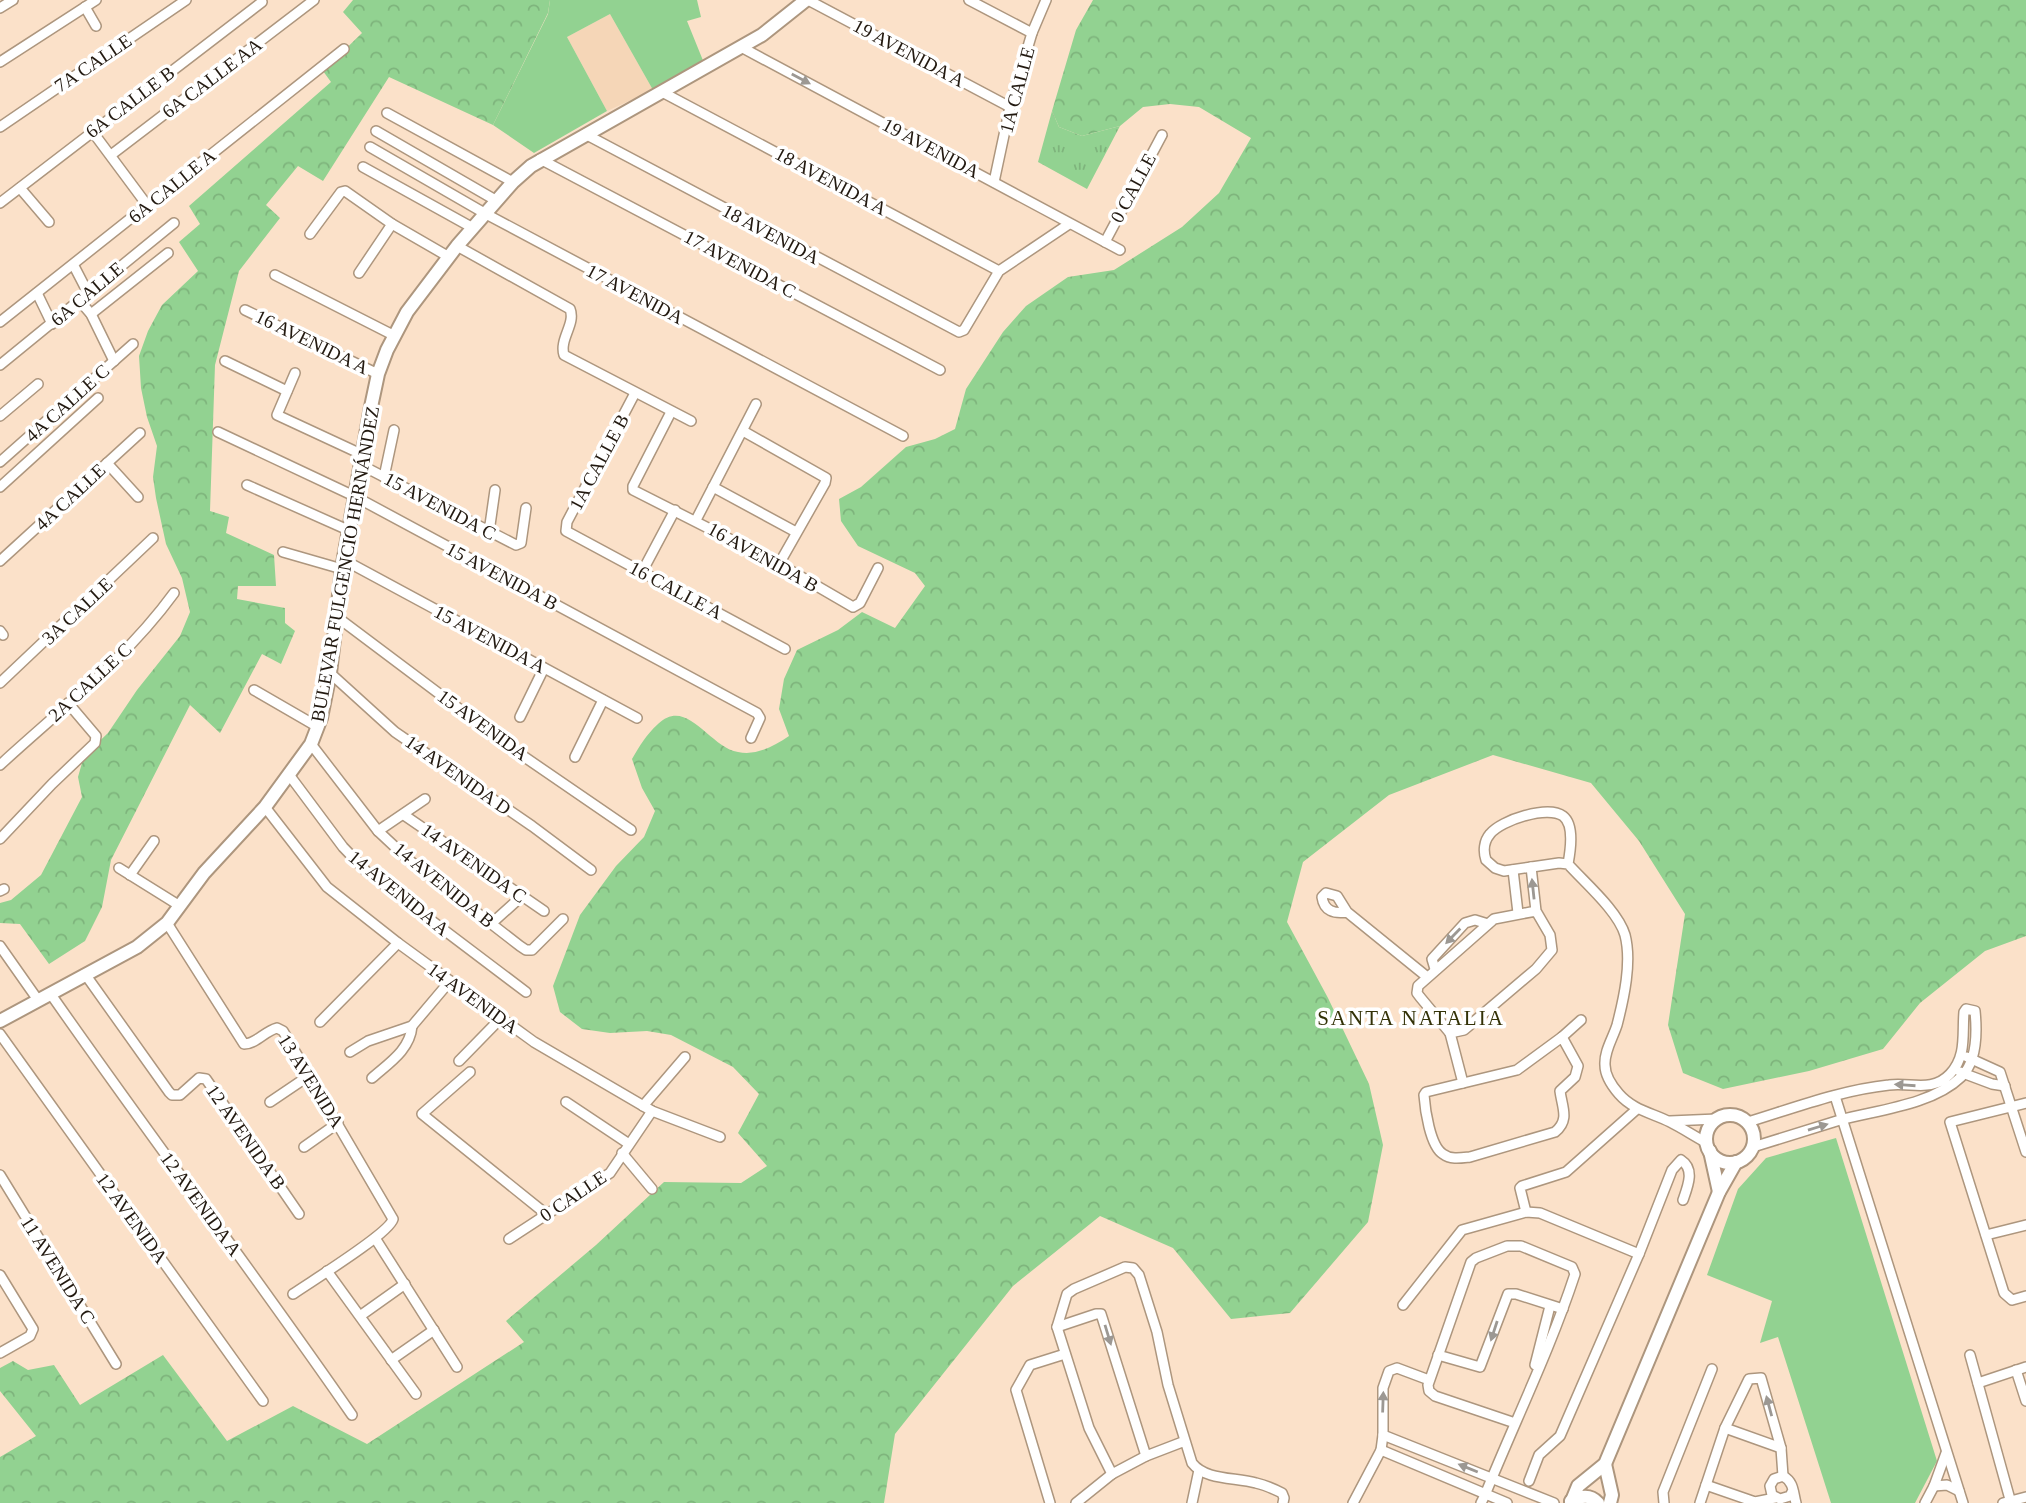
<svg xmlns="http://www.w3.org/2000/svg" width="2026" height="1503" viewBox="0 0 2026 1503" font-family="'Times New Roman',serif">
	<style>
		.built { fill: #f5d6b7 }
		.grass { fill: #92d291 }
		.forest { fill: url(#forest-crowns) }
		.park { fill: url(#park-tufts) }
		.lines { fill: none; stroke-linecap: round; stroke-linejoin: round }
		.street-casing { stroke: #ad967e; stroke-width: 12 }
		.secondary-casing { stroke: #ad967e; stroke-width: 16 }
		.street { stroke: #fff; stroke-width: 9 }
		.secondary { stroke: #fff; stroke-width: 12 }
		.oneway { fill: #9c9893 }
		.labels { text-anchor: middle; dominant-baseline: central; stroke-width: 7; stroke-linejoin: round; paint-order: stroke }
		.street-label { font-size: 19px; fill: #221910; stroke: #fff }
		.neighbourhood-label { font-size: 21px; letter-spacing: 2px; fill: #333207; stroke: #fff }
	</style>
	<defs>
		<pattern id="forest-crowns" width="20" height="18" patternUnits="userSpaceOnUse" patternTransform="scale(1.75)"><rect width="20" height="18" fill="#92d291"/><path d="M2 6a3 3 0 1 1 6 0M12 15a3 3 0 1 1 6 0" fill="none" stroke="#7eb47c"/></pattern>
		<pattern id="park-tufts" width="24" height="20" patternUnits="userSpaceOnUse" patternTransform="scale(1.75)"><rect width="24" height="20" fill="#92d291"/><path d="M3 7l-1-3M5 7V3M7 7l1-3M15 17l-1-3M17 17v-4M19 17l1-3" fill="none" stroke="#7eb47c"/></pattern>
	</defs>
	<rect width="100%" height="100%" fill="#fbe1c9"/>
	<polygon class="built" points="610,14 653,90 607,111 567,37"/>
	<g class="grass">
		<polygon points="550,0 697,0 701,17 687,21 704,63 653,90 610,14 567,37 607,111 534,153 493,125 548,14"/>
		<polygon points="1836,1138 1937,1461 1915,1503 1831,1503 1778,1337 1760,1343 1772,1301 1707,1275 1738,1189 1766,1158"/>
	</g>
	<g class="forest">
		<polygon points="353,0 550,0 548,13 493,125 389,77 323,181 298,166 266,205 280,218 239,271 215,365 210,511 229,517 226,533 274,555 276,586 238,586 237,599 285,608 285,623 295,631 281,664 262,654 220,733 190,705 111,860 102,907 85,941 49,964 20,924 0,923 0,903 11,900 41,875 82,797 78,777 84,756 108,733 137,690 180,636 190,612 182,578 166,544 156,498 153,477 157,446 147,417 141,388 139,356 148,331 162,305 198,271 179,242 200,224 189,206 331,82 323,71 362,33 343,12"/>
		<path d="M1093,0H2026V936L1985,951L1920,1003L1883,1049L1809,1071L1723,1089L1683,1073L1668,1025L1685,914L1639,841L1591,783L1493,755L1389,795L1303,862L1287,922L1328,998L1369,1084L1383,1145L1368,1222L1290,1313L1231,1319L1173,1248L1100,1216L1013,1286L895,1434L884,1503H0V1457L36,1436L0,1391V1368L13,1361L28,1370L54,1365L80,1405L163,1355L227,1441L293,1406L367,1444L524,1342L506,1321L596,1245L664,1182L741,1183L767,1166L738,1133L759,1094L733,1067L671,1035L647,1031L610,1033L582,1029L560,1012L553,986L580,915L616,866L644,837L655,811L642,788L632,759C640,745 646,735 658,724C687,696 709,747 738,752C757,756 774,746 789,736L779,709L784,679L797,650L838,630L862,612L895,628L925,586L915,573L858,546L841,521L839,499L861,487L906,447L935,439L955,429L966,389L1003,332L1026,306L1068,277L1114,270L1182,227L1219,193L1251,138L1199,107L1170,104L1143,107L1120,126L1082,136L1059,127L1052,111L1076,30Z"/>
	</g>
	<polygon class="park" points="1052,111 1059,127 1082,136 1120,126 1087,189 1038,162"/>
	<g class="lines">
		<defs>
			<g id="street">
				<polyline points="808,0 1010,107"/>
				<polyline points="969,0 1032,33"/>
				<polyline points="85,7 96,26"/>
				<polyline points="0,8 13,0"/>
				<polyline points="741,47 1120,250"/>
				<polyline points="0,62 96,0"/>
				<polyline points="662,92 999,271"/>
				<polyline points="387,113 513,182"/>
				<polyline points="0,127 186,0"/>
				<polyline points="92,131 147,205"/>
				<polyline points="376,131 497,201"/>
				<polyline points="585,134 959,332 964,330 999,271 1069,224"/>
				<polyline points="370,147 486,214 903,436"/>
				<polyline points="111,155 314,0"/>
				<polyline points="540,159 940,370"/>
				<polyline points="363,167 473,228"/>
				<polyline points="994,182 1010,107 1032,33 1046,0"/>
				<polyline points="20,188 49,222"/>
				<polyline points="0,203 262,2"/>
				<polyline points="310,234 341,192 345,191 392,224 449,257"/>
				<polyline points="1105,242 1162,135"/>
				<path d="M457,246L570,309C576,324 559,339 564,355L691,421"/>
				<polyline points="74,266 88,293"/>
				<polyline points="359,273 392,224"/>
				<polyline points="275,275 393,335"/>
				<polyline points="37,293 52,324"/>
				<polyline points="79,300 91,314 114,361"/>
				<polyline points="245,310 378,374"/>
				<polyline points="91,314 168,253"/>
				<polyline points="0,322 344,49"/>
				<polyline points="225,361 287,391"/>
				<polyline points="0,365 174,223"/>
				<polyline points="295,373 277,415 361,454"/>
				<polyline points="635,393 567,522 566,531 785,649"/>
				<polyline points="671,412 633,486 633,490 779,564 853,607 860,603 878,568"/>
				<polyline points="0,416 38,384"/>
				<polyline points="743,431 826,478 825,483 779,564"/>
				<polyline points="218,432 354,496 757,713 760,718 751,738"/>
				<polyline points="0,462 133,344"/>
				<polyline points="107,463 138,497"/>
				<polyline points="359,464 516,545 521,543 526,508"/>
				<polyline points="384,477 394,430"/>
				<polyline points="247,485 348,530"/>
				<polyline points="0,487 98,398"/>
				<polyline points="713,487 796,532"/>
				<polyline points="696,520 756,404"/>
				<polyline points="489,532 495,490"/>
				<polyline points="283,552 342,569"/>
				<polyline points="344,560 637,718"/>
				<polyline points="0,561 140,433"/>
				<polyline points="642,572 675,510"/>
				<polyline points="337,617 510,747 631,830"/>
				<polyline points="0,631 3,635"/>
				<polyline points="330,673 395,732 532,826 591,870"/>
				<polyline points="0,683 153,538"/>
				<polyline points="254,690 318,727"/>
				<polyline points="520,717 544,668"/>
				<polyline points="311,744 378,831 409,860 520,946 526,950 532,950 563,919"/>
				<polyline points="575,757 603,700"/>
				<path d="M0,765C60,710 126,659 174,593"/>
				<polyline points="290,776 343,847 366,871 526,992"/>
				<polyline points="265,807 327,887 398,943 534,1042 652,1111 720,1137"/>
				<polyline points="404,815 544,911"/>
				<polyline points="378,831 425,799"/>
				<polyline points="0,839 52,784 95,743 96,736 68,703"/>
				<path d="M1568,864C1570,853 1575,825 1563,816C1548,805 1501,820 1490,834C1484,841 1483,851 1486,860L1495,868L1504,871L1559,863L1568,864C1585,883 1618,911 1625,935C1632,962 1624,998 1617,1025C1613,1038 1604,1051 1605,1065C1605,1076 1612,1086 1619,1094C1633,1110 1652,1113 1670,1122C1682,1128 1694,1136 1707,1143"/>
				<polyline points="1531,867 1536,911 1550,935 1552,950 1536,969 1464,1030 1450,1033 1420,997 1417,993 1418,986 1494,919 1536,911"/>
				<polyline points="119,868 180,906"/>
				<polyline points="1513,870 1518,913"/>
				<polyline points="130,875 154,841"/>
				<polyline points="0,891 4,889"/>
				<path d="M1347,912C1334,914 1324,911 1322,897L1326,893L1337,896L1347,912L1426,976"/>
				<path d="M167,923L244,1044C256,1044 265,1031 277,1028L283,1031L393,1219C389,1234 310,1282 293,1294"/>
				<polyline points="492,923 522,896"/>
				<polyline points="0,946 38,1000"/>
				<polyline points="1435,969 1432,959 1465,923 1475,920 1488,924"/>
				<polyline points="85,974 169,1092 172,1095 180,1095 199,1078 206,1079 299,1214"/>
				<path d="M50,993C149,1135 254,1273 352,1415"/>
				<polyline points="320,1022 398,943"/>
				<polyline points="1450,1033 1463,1083"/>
				<polyline points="0,1034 263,1401"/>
				<path d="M1562,1037L1578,1066L1575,1077L1560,1091C1562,1107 1570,1120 1555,1132L1470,1157C1461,1158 1451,1160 1443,1154C1430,1146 1425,1109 1424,1095L1426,1092L1517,1070Z"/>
				<polyline points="1562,1037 1581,1020"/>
				<polyline points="350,1052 368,1041 412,1026 450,981"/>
				<polyline points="1967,1057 2000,1072 2026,1152"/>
				<polyline points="459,1061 501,1018"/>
				<polyline points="470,1072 422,1114 546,1214"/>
				<polyline points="1960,1072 1992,1084 2005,1086"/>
				<path d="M372,1078C389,1063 410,1050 412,1026"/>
				<polyline points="1835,1096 1963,1503"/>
				<polyline points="270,1102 310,1075"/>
				<polyline points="566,1102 629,1144"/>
				<polyline points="2026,1103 1950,1122 2004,1293 2012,1300 2026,1296"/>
				<polyline points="643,1106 685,1057"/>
				<polyline points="1670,1121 1717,1119"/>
				<path d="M1748,1122C1794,1108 1841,1090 1889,1085C1911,1082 1932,1093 1950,1074C1967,1056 1962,1034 1964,1012L1966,1009L1975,1011C1977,1031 1977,1062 1961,1077C1932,1105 1877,1110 1840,1120C1811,1129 1782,1138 1753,1147"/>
				<polyline points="304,1147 338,1123"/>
				<polyline points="622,1153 652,1189"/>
				<polyline points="0,1175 116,1364"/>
				<polyline points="1526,1212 1520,1188 1522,1186 1566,1172 1637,1109"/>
				<polyline points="1986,1235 2026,1225"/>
				<polyline points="375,1238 457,1367"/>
				<polyline points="509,1239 610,1173 652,1111"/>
				<polyline points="327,1271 416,1394"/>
				<polyline points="0,1275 33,1329 30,1336 0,1353"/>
				<polyline points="1403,1305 1462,1230 1526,1212 1540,1213 1639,1254"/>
				<polyline points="360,1316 405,1284"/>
				<polyline points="1057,1327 1096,1314 1101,1314 1146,1456"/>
				<polyline points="1438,1355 1480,1367 1508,1294 1516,1294 1563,1309"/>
				<polyline points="1970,1355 2011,1503"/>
				<polyline points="391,1360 434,1330"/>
				<polyline points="1535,1365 1550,1306"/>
				<polyline points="2016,1370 2026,1401"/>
				<polyline points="1978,1383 2026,1367"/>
				<polyline points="1725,1428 1781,1448"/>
				<polyline points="1383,1435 1554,1503"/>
				<path d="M1185,1441L1146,1456L1112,1474L1089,1428L1057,1327L1067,1294L1074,1289L1125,1267L1133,1268L1139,1275L1157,1332L1168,1385L1192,1463C1206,1481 1236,1477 1256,1483C1265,1485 1274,1489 1282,1493L1284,1498L1283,1503"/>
				<polyline points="1381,1450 1507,1503"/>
				<path d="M1529,1481L1539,1455L1560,1436L1639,1254L1672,1170L1681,1160C1695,1169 1688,1186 1683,1200"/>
				<polyline points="1706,1485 1755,1502 1775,1498"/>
				<polyline points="1934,1486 1947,1485 1959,1491"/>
				<path d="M1793,1490L1790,1496L1780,1499L1772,1495L1770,1486L1774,1479L1783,1476C1794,1482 1793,1492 1796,1503"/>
				<polyline points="1050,1503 1016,1390 1030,1365 1065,1354"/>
				<polyline points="1076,1503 1112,1474"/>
				<polyline points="1192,1503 1199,1470"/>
				<polyline points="1353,1503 1381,1450 1383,1435 1383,1388 1389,1371 1397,1368 1429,1380"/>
				<path d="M1481,1503L1485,1495C1515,1421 1550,1350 1575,1274L1572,1267L1521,1246H1507L1476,1258L1471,1262L1428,1385L1429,1391L1435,1396L1515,1423"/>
				<polyline points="1664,1503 1663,1492 1712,1369"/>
				<polyline points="1700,1503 1725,1428 1749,1379 1761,1378 1781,1448 1783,1476"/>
				<polyline points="1925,1503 1934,1486 1946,1453"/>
				<polyline points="2003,1503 2026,1497"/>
			</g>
			<g id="secondary">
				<polyline points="0,1021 137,947 167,923 204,873 265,807 311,744 321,718 330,673 342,569 371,407 378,374 387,350 407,312 457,246 513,182 531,166 762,35 806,0"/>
				<circle cx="1730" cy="1139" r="24"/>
				<polyline points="1710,1151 1719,1192"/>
				<polyline points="1605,1464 1612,1495 1610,1503"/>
				<path d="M1571,1501C1581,1496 1590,1494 1598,1503"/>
				<polyline points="1571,1503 1578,1486 1605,1464 1719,1192 1736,1162"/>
			</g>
		</defs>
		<use href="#street" class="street-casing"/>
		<use href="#secondary" class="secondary-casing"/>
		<use href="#street" class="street"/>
		<use href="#secondary" class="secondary"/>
	</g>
	<defs><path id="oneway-solid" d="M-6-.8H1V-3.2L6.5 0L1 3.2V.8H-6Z" transform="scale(1.75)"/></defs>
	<g class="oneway">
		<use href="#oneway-solid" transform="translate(801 79) rotate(28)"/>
		<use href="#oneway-solid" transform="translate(1533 889) rotate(-96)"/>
		<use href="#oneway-solid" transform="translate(1453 936) rotate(134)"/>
		<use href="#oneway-solid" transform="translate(1905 1085) rotate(-176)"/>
		<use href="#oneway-solid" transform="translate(1818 1127) rotate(-17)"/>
		<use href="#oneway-solid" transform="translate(1494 1331) rotate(108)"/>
		<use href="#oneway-solid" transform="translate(1108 1335) rotate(73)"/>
		<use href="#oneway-solid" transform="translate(1383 1402) rotate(-88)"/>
		<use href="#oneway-solid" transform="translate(1769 1406) rotate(-105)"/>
		<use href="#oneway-solid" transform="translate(1468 1468) rotate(-158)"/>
	</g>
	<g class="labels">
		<g class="street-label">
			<text transform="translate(909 53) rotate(28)">19 AVENIDA A</text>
			<text transform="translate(93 63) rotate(-34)">7A CALLE</text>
			<text transform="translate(212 78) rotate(-37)">6A CALLE AA</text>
			<text transform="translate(1017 90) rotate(-75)">1A CALLE</text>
			<text transform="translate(130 102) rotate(-37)">6A CALLE B</text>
			<text transform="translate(931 148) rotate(28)">19 AVENIDA</text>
			<text transform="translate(831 181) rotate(28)">18 AVENIDA A</text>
			<text transform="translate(172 186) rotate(-39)">6A CALLE A</text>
			<text transform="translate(1133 188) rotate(-62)">0 CALLE</text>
			<text transform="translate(771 234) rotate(28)">18 AVENIDA</text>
			<text transform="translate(740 264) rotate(28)">17 AVENIDA C</text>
			<text transform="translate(87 294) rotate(-40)">6A CALLE</text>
			<text transform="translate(635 294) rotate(28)">17 AVENIDA</text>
			<text transform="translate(312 342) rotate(26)">16 AVENIDA A</text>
			<text transform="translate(67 403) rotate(-42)">4A CALLE C</text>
			<text transform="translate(599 462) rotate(-62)">1A CALLE B</text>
			<text transform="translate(70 497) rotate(-43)">4A CALLE</text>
			<text transform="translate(440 506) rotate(28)">15 AVENIDA C</text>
			<text transform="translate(763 557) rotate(29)">16 AVENIDA B</text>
			<text transform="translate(345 564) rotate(-80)">BULEVAR FULGENCIO HERNÁNDEZ</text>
			<text transform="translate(502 576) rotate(28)">15 AVENIDA B</text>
			<text transform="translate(676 590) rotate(28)">16 CALLE A</text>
			<text transform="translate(77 611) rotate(-43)">3A CALLE</text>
			<text transform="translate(490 639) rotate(28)">15 AVENIDA A</text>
			<text transform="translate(90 682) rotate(-43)">2A CALLE C</text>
			<text transform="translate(483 725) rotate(36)">15 AVENIDA</text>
			<text transform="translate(458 775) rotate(35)">14 AVENIDA D</text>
			<text transform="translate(474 863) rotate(35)">14 AVENIDA C</text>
			<text transform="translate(444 885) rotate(39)">14 AVENIDA B</text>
			<text transform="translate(399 893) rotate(39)">14 AVENIDA A</text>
			<text transform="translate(473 998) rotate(36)">14 AVENIDA</text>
			<text transform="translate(311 1081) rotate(58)">13 AVENIDA</text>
			<text transform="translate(246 1137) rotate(55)">12 AVENIDA B</text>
			<text transform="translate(573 1196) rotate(-34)">0 CALLE</text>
			<text transform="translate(201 1204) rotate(54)">12 AVENIDA A</text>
			<text transform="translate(132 1218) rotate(54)">12 AVENIDA</text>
			<text transform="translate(58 1270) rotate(58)">11 AVENIDA C</text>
		</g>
		<g class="neighbourhood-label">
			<text x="1411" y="1018">SANTA NATALIA</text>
		</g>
	</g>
</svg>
